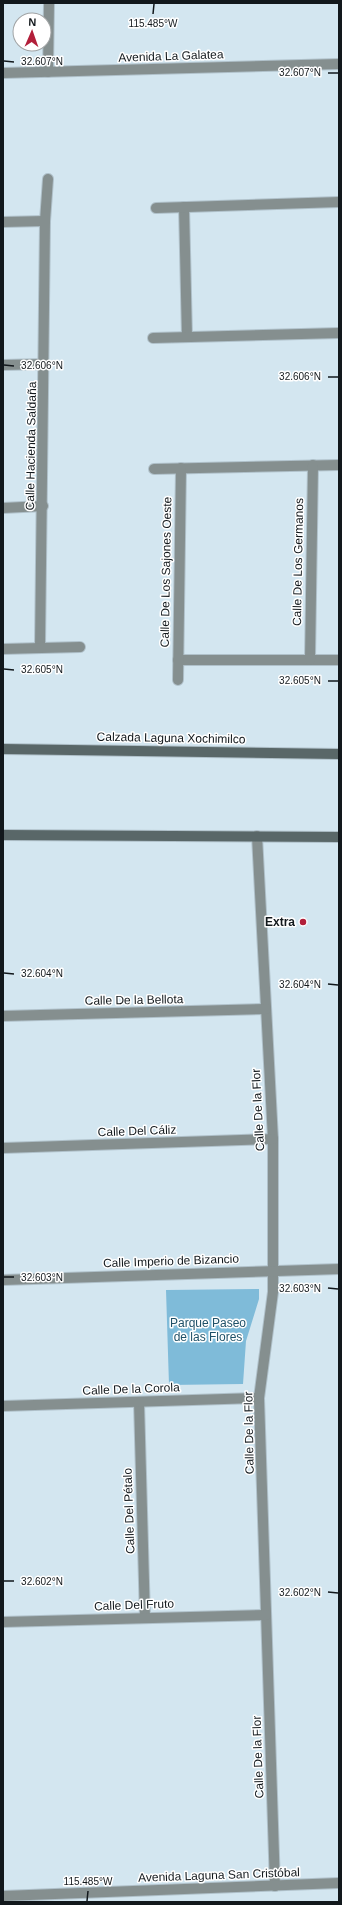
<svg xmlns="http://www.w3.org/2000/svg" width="342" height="1905" viewBox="0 0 342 1905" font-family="Arial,sans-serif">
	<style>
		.green { fill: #7fbbd9 }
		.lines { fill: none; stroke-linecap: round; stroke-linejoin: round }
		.street-casing { stroke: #b0c1ca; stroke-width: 12 }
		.secondary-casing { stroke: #b0c1ca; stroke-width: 12 }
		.street { stroke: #858f8f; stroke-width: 10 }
		.secondary { stroke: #596768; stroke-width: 10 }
		.ticks { fill: none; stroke: #12181c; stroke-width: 1.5 }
		.poi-dot { fill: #b21f3a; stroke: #fff; stroke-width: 1.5 }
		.labels { text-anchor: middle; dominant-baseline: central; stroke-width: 3; stroke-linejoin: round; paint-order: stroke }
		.street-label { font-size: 12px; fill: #12181c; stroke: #fff }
		.poi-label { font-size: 12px; font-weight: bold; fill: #12181c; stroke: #fff; text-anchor: end }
		.park-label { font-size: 12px; fill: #1f5168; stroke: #fff }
		.ticks-label { font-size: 10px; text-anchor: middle; fill: #12181c; stroke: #fff; stroke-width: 3; stroke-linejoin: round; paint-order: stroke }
	</style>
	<rect width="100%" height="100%" fill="#d3e6f0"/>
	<polygon class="green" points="259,1289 259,1299 246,1341 243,1384 169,1385 166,1290"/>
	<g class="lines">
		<defs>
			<g id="street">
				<polyline points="48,72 49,3"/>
				<polyline points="3,73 339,64"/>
				<polyline points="184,207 187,337"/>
				<polyline points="156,208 339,202"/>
				<polyline points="3,222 45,221"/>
				<polyline points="153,338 339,333"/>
				<polyline points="3,365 45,364"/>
				<polyline points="154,469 339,465"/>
				<polyline points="3,508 43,506"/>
				<polyline points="40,648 45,221 48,179"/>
				<polyline points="3,649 80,647"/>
				<polyline points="178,660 339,660"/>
				<polyline points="310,660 313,465"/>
				<polyline points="178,680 181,468"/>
				<polyline points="257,836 273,1139 273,1292 259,1398 275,1886"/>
				<polyline points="3,1016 266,1009"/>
				<polyline points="3,1148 273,1139"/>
				<polyline points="3,1280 339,1269"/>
				<polyline points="139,1402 145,1618"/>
				<polyline points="3,1406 259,1398"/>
				<polyline points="3,1622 266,1615"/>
				<polyline points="3,1896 339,1883"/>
			</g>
			<g id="secondary">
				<polyline points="3,749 339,754"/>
				<polyline points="3,835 339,837"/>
			</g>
		</defs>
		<use href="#street" class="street-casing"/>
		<use href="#secondary" class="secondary-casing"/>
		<use href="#street" class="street"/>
		<use href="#secondary" class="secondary"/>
	</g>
	<path class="ticks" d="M153,14L154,4M4,61L14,62M328,73H338M4,365L14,366M328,377H338M4,669L14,670M328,681H338M4,973L14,974M328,984L338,985M4,1277H14M328,1288L338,1289M4,1581H14M328,1592L338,1593M87,1901L88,1891"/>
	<circle class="poi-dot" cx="303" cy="922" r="4"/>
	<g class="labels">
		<g class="street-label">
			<text transform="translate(171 56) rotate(-2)">Avenida La Galatea</text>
			<text transform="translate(31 446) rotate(-89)">Calle Hacienda Saldaña</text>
			<text transform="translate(298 562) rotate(-89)">Calle De Los Germanos</text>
			<text transform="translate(166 572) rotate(-89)">Calle De Los Sajones Oeste</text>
			<text transform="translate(171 738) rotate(1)">Calzada Laguna Xochimilco</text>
			<text transform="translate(134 1000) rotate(-1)">Calle De la Bellota</text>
			<text transform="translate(258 1110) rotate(-93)">Calle De la Flor</text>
			<text transform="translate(137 1131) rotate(-2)">Calle Del Cáliz</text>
			<text transform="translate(171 1261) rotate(-2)">Calle Imperio de Bizancio</text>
			<text transform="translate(131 1389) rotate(-2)">Calle De la Corola</text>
			<text transform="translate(249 1433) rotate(-91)">Calle De la Flor</text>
			<text transform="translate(129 1511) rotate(-92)">Calle Del Pétalo</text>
			<text transform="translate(134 1605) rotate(-2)">Calle Del Fruto</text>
			<text transform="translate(258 1757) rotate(-92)">Calle De la Flor</text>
			<text transform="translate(219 1875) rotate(-2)">Avenida Laguna San Cristóbal</text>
		</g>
		<g class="poi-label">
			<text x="295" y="922">Extra</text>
		</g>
		<g class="park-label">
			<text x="208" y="1323">Parque Paseo<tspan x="208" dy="14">de las Flores</tspan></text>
		</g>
	</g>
	<g class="ticks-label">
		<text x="153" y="27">115.485°W</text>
		<text x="42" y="65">32.607°N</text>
		<text x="300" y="76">32.607°N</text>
		<text x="42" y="369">32.606°N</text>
		<text x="300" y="380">32.606°N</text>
		<text x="42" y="673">32.605°N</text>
		<text x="300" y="684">32.605°N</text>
		<text x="42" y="977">32.604°N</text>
		<text x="300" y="988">32.604°N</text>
		<text x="42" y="1281">32.603°N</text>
		<text x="300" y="1292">32.603°N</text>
		<text x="42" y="1585">32.602°N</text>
		<text x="300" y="1596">32.602°N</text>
		<text x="88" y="1885">115.485°W</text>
	</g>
	<rect width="342" height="1905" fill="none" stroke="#12181c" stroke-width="8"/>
	<g transform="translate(32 32) rotate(2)"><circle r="19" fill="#ffffff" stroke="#a0a3a4"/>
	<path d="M0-3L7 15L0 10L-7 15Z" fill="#b21f3a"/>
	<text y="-6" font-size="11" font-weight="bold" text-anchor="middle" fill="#12181c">N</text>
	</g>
</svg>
